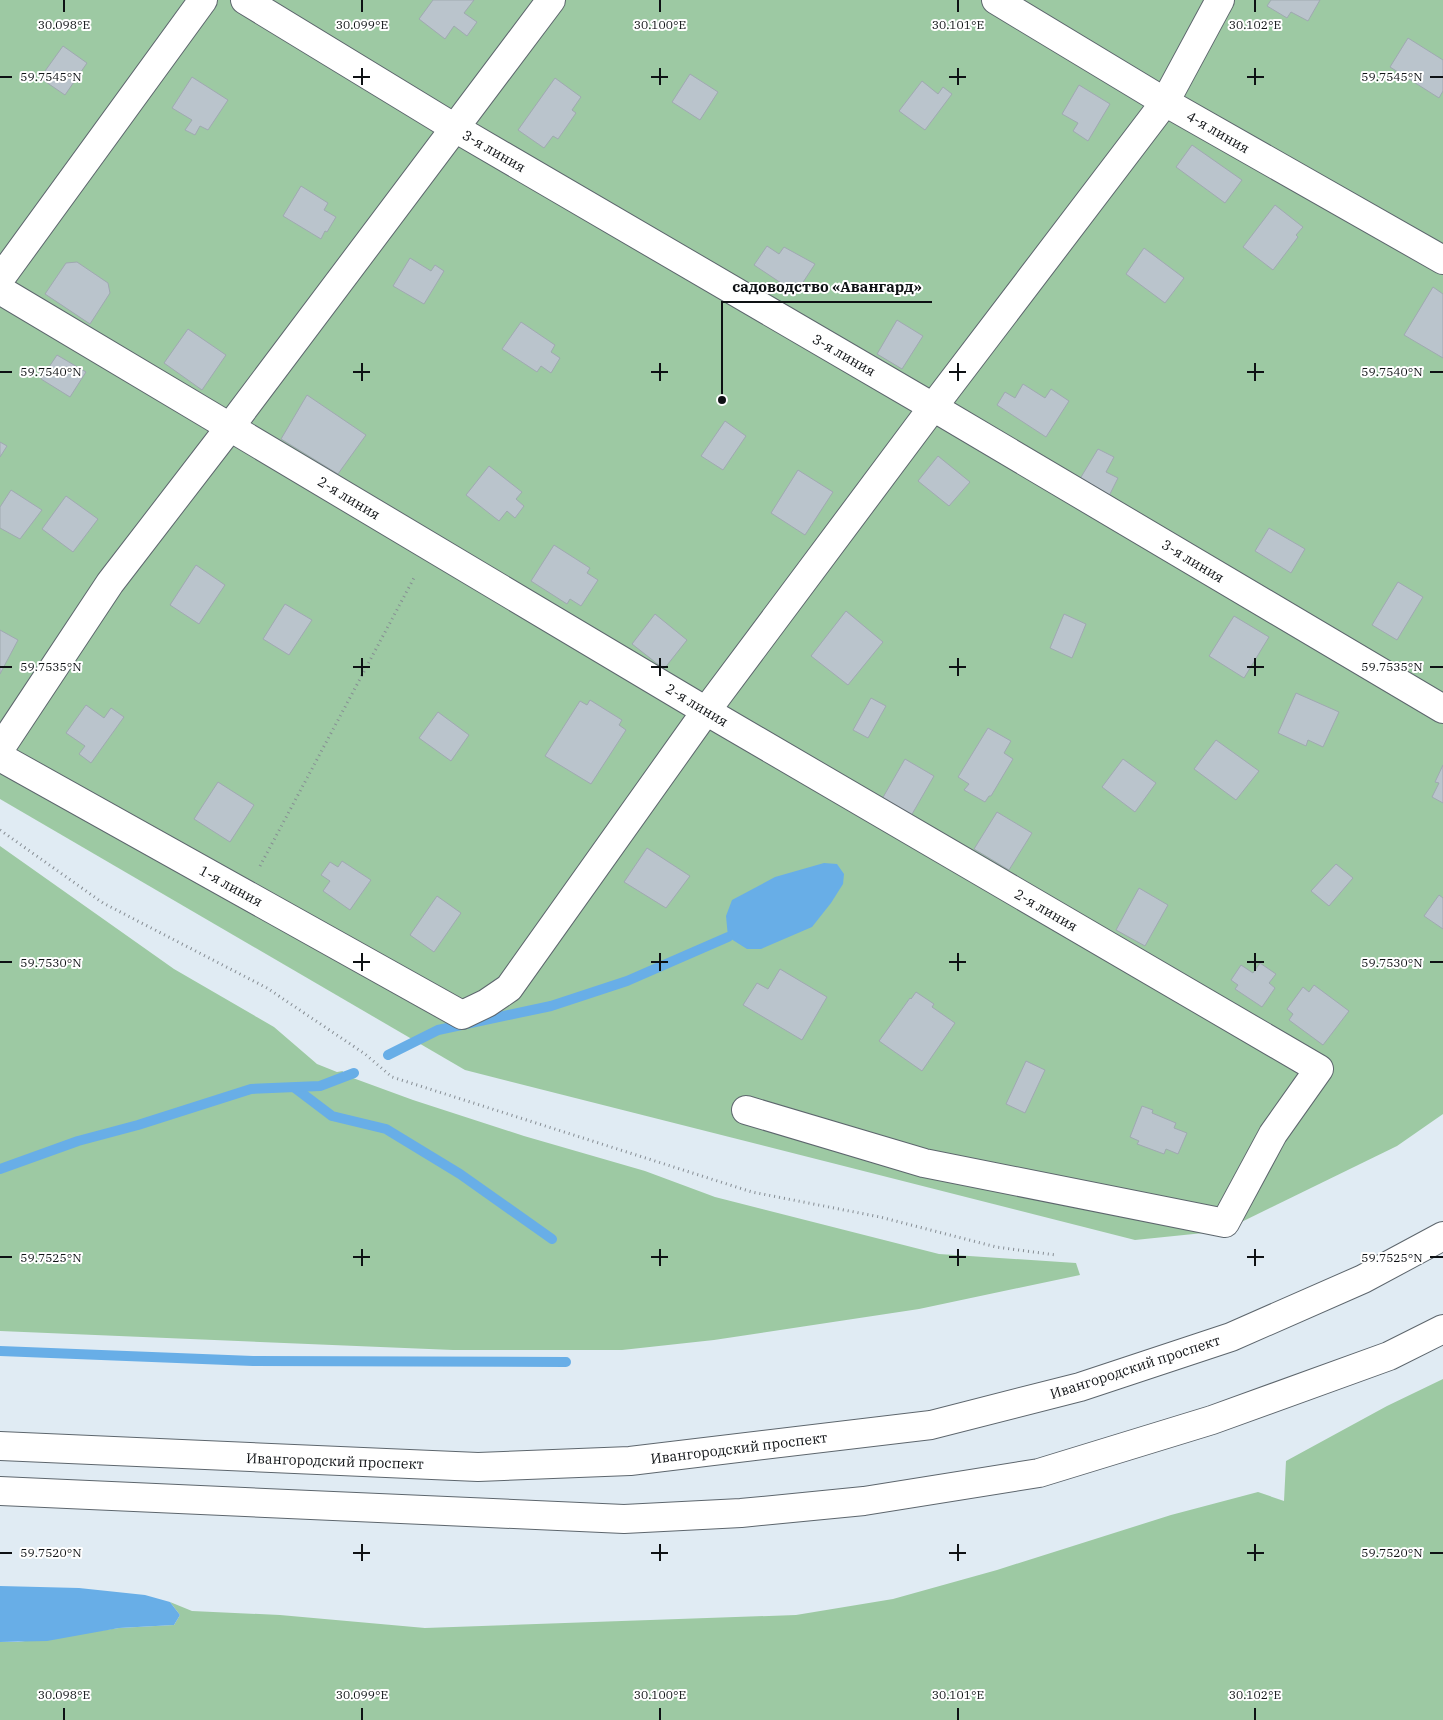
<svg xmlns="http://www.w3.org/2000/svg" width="1443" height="1720" viewBox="0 0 1443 1720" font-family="'IBM Plex Serif',serif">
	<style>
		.green { fill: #9dc9a3 }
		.water { fill: #68aee7 }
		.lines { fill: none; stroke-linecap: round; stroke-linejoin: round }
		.stream { stroke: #68aee7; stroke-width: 10 }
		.building { fill: #bac4cc; stroke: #9fa9b0 }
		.minor-casing { stroke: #5d666d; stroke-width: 30 }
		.highway-casing { stroke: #5d666d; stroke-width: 30 }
		.path { stroke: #868d93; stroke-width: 3; stroke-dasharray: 1 4; stroke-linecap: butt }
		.minor { stroke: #fff; stroke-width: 28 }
		.highway { stroke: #fff; stroke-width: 28 }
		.ticks { fill: none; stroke: #0e1114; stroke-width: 2 }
		.labels { text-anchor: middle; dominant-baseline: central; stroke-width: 4; stroke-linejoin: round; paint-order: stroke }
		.street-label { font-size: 14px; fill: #0e1114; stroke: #fff }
		.ticks-label { font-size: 12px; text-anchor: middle; fill: #0e1114; stroke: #fff; stroke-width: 4; stroke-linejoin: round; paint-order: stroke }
		.leader { fill: none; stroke: #0e1114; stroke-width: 2 }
		.callout-dot { fill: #0e1114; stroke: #fff; stroke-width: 2 }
		.callout-label { font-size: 15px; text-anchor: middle; font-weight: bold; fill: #0e1114; stroke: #fff; stroke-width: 4; stroke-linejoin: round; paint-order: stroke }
	</style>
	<rect width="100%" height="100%" fill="#e0ebf3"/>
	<g class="green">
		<polygon points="0,0 1443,0 1443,1114 1397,1146 1223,1231 1135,1240 465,1070 0,799"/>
		<polygon points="0,846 174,969 274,1027 317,1064 337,1072 343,1071 342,1074 413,1100 524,1136 645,1171 715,1197 939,1254 1076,1263 1080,1275 919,1309 714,1340 622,1350 453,1350 0,1331"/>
		<polygon points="1443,1379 1443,1720 0,1720 0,1642 18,1642 119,1628 174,1625 180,1615 170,1602 192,1611 280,1615 425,1628 796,1615 893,1599 997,1570 1171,1515 1258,1492 1284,1501 1286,1461 1387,1406"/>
	</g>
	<g class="water">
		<polygon points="824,863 837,864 844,874 843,884 831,903 812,927 761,949 747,949 728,937 726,916 732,900 775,877"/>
		<polygon points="0,1586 79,1588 145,1595 170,1602 180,1615 174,1625 119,1628 47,1641 0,1642"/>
	</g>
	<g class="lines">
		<g class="stream">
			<polyline points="388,1055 438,1030 551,1006 627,981 728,937"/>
			<polyline points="295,1088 332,1116 386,1129 460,1174 552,1239"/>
			<polyline points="0,1169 78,1141 138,1125 251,1089 320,1086 354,1073"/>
			<polyline points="0,1351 253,1361 566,1362"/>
		</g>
	</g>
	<g class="building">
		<polygon points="433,0 474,0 464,13 477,22 467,36 454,26 445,39 419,19"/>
		<polygon points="1271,0 1320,0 1308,21 1291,12 1287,18 1267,6"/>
		<polygon points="1408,38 1443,60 1443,91 1439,98 1390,67"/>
		<polygon points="63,46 87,63 65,95 40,78"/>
		<polygon points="690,74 718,92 700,120 672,102"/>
		<polygon points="192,77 228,100 208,130 200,126 195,135 185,130 192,120 172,108"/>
		<polygon points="555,78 581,97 572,110 576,113 558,139 553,136 544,148 518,130"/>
		<polygon points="922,81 938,94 943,87 952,94 925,130 899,111"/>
		<polygon points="1079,85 1110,104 1088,141 1073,131 1078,123 1062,114"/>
		<polygon points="1192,145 1242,180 1225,203 1176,167"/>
		<polygon points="301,186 328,203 324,210 336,217 327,232 325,231 321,239 283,216"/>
		<polygon points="1275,205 1303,227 1296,235 1298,237 1273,270 1243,247"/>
		<polygon points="767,246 779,254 784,247 815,264 796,293 754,265"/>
		<polygon points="1144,248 1184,278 1165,303 1126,274"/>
		<polygon points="410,258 431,271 435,265 444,271 424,304 393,286"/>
		<polygon points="77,262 108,283 110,293 90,324 45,294 66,263"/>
		<polygon points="1433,287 1443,294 1443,358 1404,335"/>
		<polygon points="897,320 923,336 902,369 877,354"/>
		<polygon points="521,322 555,345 551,352 560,358 551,373 541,366 537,372 502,349"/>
		<polygon points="188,329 226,355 202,390 164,363"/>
		<polygon points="57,355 86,372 70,397 41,379"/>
		<polygon points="1023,384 1045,398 1051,389 1069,401 1046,437 997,405 1005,392 1015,398"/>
		<polygon points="307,395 366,435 338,474 281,439"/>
		<polygon points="725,421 746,436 723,470 701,456"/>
		<polygon points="0,442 7,446 0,457"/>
		<polygon points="1098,449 1114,457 1106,472 1118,478 1108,498 1078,482"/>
		<polygon points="938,456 970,482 949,506 918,481"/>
		<polygon points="489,466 522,492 516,499 524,506 515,518 507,511 499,521 466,495"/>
		<polygon points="798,470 833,492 805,535 771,513"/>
		<polygon points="11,490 42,510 20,539 0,528 0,507"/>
		<polygon points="66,496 98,519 73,552 42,529"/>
		<polygon points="1269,528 1305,549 1291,573 1255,551"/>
		<polygon points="554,545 590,568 587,573 598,580 581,606 570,599 567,604 531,581"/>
		<polygon points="196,565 225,585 199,624 170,605"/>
		<polygon points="1398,582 1423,597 1397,640 1372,625"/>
		<polygon points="285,604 312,620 289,655 263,639"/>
		<polygon points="846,611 883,642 848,685 811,656"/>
		<polygon points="655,614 687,640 664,669 632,644"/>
		<polygon points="1064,614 1086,624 1072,658 1050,648"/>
		<polygon points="1234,616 1269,637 1244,678 1209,656"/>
		<polygon points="0,630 18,640 0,674"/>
		<polygon points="1296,693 1339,712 1323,747 1308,740 1306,746 1278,733"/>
		<polygon points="871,698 886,706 868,738 853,730"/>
		<polygon points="590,700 622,720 619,725 626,730 591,784 545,756 580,701 587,705"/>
		<polygon points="86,705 104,718 111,708 124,717 91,763 79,754 85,746 66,733"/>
		<polygon points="438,712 469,735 451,761 419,738"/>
		<polygon points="988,728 1011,741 1004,753 1013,759 991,796 989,796 985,802 964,790 969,784 958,777"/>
		<polygon points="1216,740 1259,771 1236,800 1194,769"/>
		<polygon points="905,759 934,776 911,816 882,799"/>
		<polygon points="1123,759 1156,783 1135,812 1102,787"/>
		<polygon points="1443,765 1443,803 1432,797 1439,783 1435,782"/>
		<polygon points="218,782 254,805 230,842 194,819"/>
		<polygon points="997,812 1032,833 1009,870 974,849"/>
		<polygon points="647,848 690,876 666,908 624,882"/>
		<polygon points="342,861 371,880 350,910 323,891 330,881 321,875 330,862 338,867"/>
		<polygon points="1336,864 1353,878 1329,906 1311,891"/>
		<polygon points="1139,888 1168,905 1145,946 1116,930"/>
		<polygon points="1439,895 1443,898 1443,929 1424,916"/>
		<polygon points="437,896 461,913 434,952 410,935"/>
		<polygon points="1260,963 1276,974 1269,983 1275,988 1262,1007 1235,989 1238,985 1231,980 1241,965 1253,973"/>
		<polygon points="780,969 827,997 802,1040 743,1005 757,983 768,989"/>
		<polygon points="1314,985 1349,1011 1323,1045 1289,1020 1293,1014 1287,1009 1303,987 1309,992"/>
		<polygon points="916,992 934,1004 932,1007 955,1023 922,1071 879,1041 910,998 911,999"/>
		<polygon points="1026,1061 1045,1070 1025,1113 1006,1104"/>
		<polygon points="1142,1106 1153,1110 1152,1113 1176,1123 1174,1128 1187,1133 1178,1154 1166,1149 1164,1154 1137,1144 1139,1141 1130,1137"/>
	</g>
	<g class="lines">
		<defs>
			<g id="minor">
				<polyline points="245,0 455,128 933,407 1443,709"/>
				<polyline points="996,0 1165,102 1443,260"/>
				<polyline points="0,279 203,0"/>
				<polyline points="0,290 706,711 1319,1069 1273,1134 1225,1223 924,1163 746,1110"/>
				<polyline points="0,749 110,583 230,427 551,0"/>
				<polyline points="0,757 462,1015 487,1003 509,988 706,711 933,407 1165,102 1220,0"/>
			</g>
			<g id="highway">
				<polyline points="0,1446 478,1467 630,1461 931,1425 1080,1387 1231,1337 1363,1279 1443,1236"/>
				<polyline points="0,1491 624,1519 741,1513 864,1501 1039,1473 1212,1420 1389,1356 1443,1329"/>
			</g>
		</defs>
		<use href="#minor" class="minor-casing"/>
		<use href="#highway" class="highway-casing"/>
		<g class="path">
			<polyline points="0,830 103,903 267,988 365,1054 392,1077 752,1192 880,1217 996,1247 1056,1255"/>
			<polyline points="260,866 415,576"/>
		</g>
		<use href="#minor" class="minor"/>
		<use href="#highway" class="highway"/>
	</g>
	<path class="ticks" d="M64,0V12M362,0V12M660,0V12M958,0V12M1255,0V12M362,68V85M660,68V85M958,68V85M1255,68V85M0,77H12M353,77H370M651,77H668M949,77H966M1247,77H1264M1430,77H1443M362,363V381M660,363V381M958,363V381M1255,363V381M0,372H12M353,372H370M651,372H668M949,372H966M1247,372H1264M1430,372H1443M362,658V676M660,658V676M958,658V676M1255,658V676M0,667H12M353,667H370M651,667H668M949,667H966M1247,667H1264M1430,667H1443M362,953V971M660,953V971M958,953V971M1255,953V971M0,962H12M353,962H370M651,962H668M949,962H966M1247,962H1264M1430,962H1443M362,1249V1266M660,1249V1266M958,1249V1266M1255,1249V1266M0,1257H12M353,1257H370M651,1257H668M949,1257H966M1247,1257H1264M1430,1257H1443M362,1544V1561M660,1544V1561M958,1544V1561M1255,1544V1561M0,1553H12M353,1553H370M651,1553H668M949,1553H966M1247,1553H1264M1430,1553H1443M64,1708V1720M362,1708V1720M660,1708V1720M958,1708V1720M1255,1708V1720"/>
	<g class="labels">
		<g class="street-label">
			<text transform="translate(1218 132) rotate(30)">4-я линия</text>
			<text transform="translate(494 151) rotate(30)">3-я линия</text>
			<text transform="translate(844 355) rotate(30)">3-я линия</text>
			<text transform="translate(349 498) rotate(31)">2-я линия</text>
			<text transform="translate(1193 561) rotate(31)">3-я линия</text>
			<text transform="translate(697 705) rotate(31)">2-я линия</text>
			<text transform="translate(231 886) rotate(29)">1-я линия</text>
			<text transform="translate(1046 910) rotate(30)">2-я линия</text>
			<text transform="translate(1135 1367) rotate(-18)">Ивангородский проспект</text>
			<text transform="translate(739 1448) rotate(-7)">Ивангородский проспект</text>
			<text transform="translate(335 1461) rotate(2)">Ивангородский проспект</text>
		</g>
	</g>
	<g class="ticks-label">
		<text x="64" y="29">30.098°E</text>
		<text x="362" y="29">30.099°E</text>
		<text x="660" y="29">30.100°E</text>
		<text x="958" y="29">30.101°E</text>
		<text x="1255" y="29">30.102°E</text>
		<text x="51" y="81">59.7545°N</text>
		<text x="1392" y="81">59.7545°N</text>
		<text x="51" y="376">59.7540°N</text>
		<text x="1392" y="376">59.7540°N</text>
		<text x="51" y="671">59.7535°N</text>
		<text x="1392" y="671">59.7535°N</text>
		<text x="51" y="967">59.7530°N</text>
		<text x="1392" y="967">59.7530°N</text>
		<text x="51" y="1262">59.7525°N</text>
		<text x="1392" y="1262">59.7525°N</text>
		<text x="51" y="1557">59.7520°N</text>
		<text x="1392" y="1557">59.7520°N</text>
		<text x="64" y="1699">30.098°E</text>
		<text x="362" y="1699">30.099°E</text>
		<text x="660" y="1699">30.100°E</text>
		<text x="958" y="1699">30.101°E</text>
		<text x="1255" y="1699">30.102°E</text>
	</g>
	<path class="leader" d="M722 400L722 302H932"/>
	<circle class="callout-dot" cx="722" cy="400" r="5"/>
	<g class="callout-label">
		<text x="827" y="292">садоводство «Авангард»</text>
	</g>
</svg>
